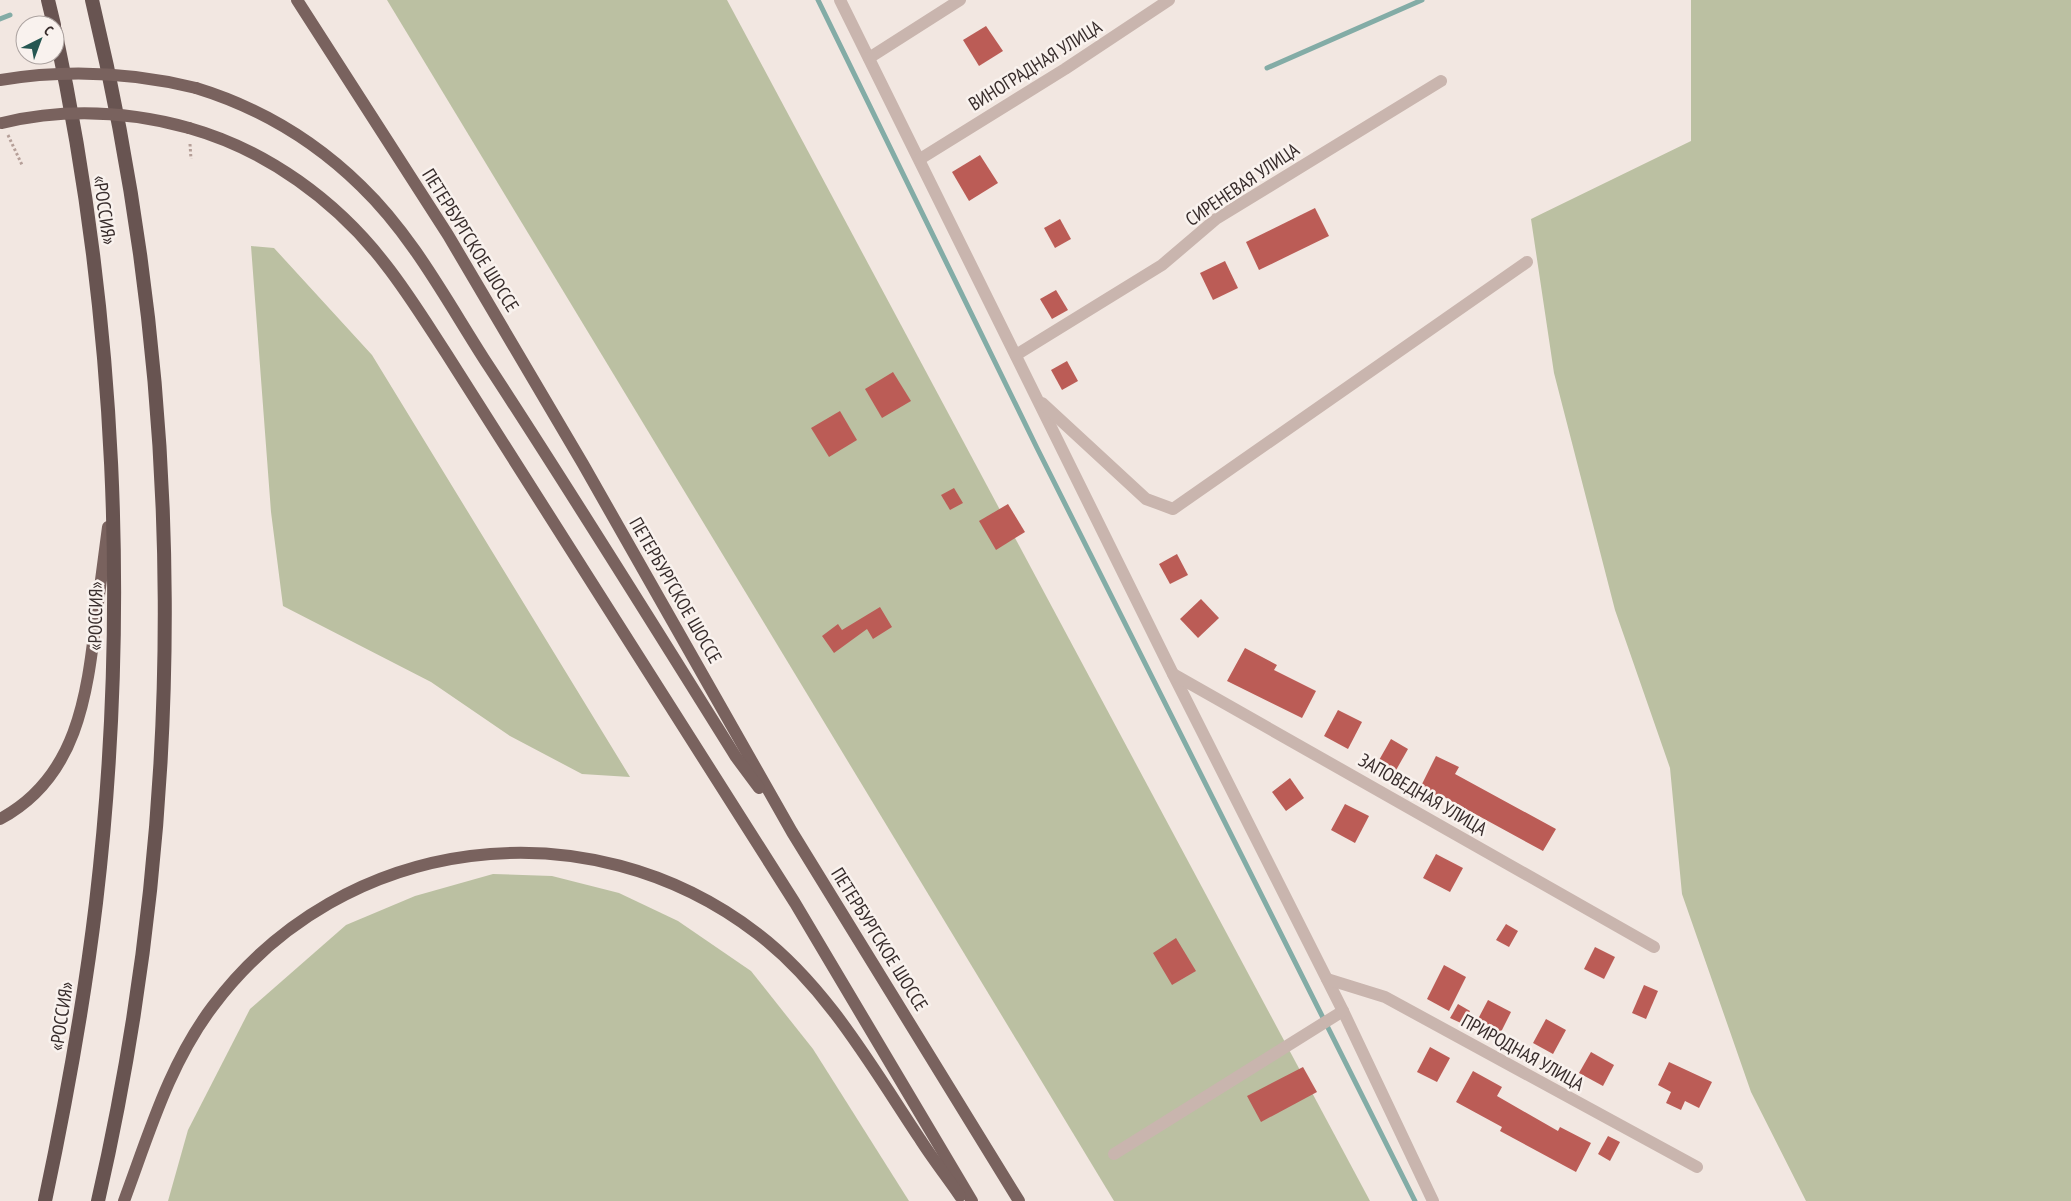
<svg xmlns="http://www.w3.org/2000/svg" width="2071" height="1201" viewBox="0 0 2071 1201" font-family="'PT Sans Narrow',sans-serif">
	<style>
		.green { fill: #bbc0a2 }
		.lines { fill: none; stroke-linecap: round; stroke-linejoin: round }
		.stream { stroke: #83aca6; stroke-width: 5 }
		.building { fill: #bb5c56 }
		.path { stroke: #b59f98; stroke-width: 3; stroke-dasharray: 2.5 2.5; stroke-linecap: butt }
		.minor { stroke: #c9b5ae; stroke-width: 12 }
		.primary { stroke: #79625e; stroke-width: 12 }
		.trunk { stroke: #685451; stroke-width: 14 }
		.primary-bridge { stroke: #79625e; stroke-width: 12 }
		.labels { text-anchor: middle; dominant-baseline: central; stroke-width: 5; stroke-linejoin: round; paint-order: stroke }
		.street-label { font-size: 19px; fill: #382d2c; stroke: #f9f2ee }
	</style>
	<rect width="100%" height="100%" fill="#f2e7e1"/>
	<g class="green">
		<polygon points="387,0 727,0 1370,1201 1114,1201"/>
		<polygon points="1691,0 2071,0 2071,1201 1806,1201 1751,1092 1682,894 1670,768 1615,610 1554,373 1531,219 1691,141"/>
		<polygon points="251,246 274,248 372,355 630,777 582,774 510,736 431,682 283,606 271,512"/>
		<polygon points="493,874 552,876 619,893 678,921 751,971 813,1049 909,1201 168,1201 188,1130 250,1009 346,925 415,896"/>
	</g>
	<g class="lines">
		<g class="stream">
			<polyline points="818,0 1037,448 1415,1201"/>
			<polyline points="0,19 10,15"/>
			<polyline points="1267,68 1422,0"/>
		</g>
	</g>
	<g class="building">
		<polygon points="986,26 1003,51 979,66 963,40"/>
		<polygon points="980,155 998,183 969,201 952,172"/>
		<polygon points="1315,208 1329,236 1259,270 1246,242"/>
		<polygon points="1060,219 1071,239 1055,248 1044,228"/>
		<polygon points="1225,261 1238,288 1213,300 1200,273"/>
		<polygon points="1056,290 1068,310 1052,319 1040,299"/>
		<polygon points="1067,361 1078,381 1062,390 1051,370"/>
		<polygon points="893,372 911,401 882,418 865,389"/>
		<polygon points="840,411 857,440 829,457 811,428"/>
		<polygon points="954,488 963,503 950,510 941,495"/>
		<polygon points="1008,504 1025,532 996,550 979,521"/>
		<polygon points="1177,554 1188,575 1170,584 1159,564"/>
		<polygon points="1201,599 1219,618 1198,638 1180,619"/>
		<polygon points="880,607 892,627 873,639 867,629 834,653 822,636 838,624 842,630"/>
		<polygon points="1245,648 1277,665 1274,670 1316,691 1302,718 1227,681"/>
		<polygon points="1338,710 1362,722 1348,749 1324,736"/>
		<polygon points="1391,739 1408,749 1395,772 1378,762"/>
		<polygon points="1436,756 1459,767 1455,774 1556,829 1543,851 1444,797 1443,799 1420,788"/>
		<polygon points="1290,778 1304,798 1286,811 1272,792"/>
		<polygon points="1345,804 1369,816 1355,843 1331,830"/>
		<polygon points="1436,854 1463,868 1450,892 1423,878"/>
		<polygon points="1506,924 1518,931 1509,947 1496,940"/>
		<polygon points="1176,938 1196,971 1172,985 1153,953"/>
		<polygon points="1595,947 1615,957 1604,979 1584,969"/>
		<polygon points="1444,965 1466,977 1449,1011 1427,999"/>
		<polygon points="1644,985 1658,991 1646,1019 1632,1013"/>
		<polygon points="1488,1000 1511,1012 1501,1032 1478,1019"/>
		<polygon points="1458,1004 1470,1011 1463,1024 1450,1018"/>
		<polygon points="1546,1019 1566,1030 1553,1054 1533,1043"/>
		<polygon points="1430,1047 1450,1058 1437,1082 1417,1072"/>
		<polygon points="1591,1052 1614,1065 1603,1086 1579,1073"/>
		<polygon points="1669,1062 1712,1082 1699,1108 1685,1101 1681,1110 1666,1103 1671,1092 1658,1085"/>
		<polygon points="1303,1067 1317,1092 1261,1122 1247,1096"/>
		<polygon points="1473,1071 1502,1087 1497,1096 1558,1131 1560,1127 1591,1143 1576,1172 1500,1131 1502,1127 1456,1102"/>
		<polygon points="1608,1136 1620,1142 1610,1161 1598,1154"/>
	</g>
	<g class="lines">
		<g class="path">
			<polyline points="8,135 22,165"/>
			<polyline points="190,144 191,159"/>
		</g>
		<g class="minor">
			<polyline points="840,0 1173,674 1343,1011 1433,1201"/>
			<polyline points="869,58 960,0"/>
			<polyline points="920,159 1065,69 1169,0"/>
			<polyline points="1016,355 1162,265 1216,219 1441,81"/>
			<polyline points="1042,403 1146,499 1173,509 1527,262"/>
			<polyline points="1173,674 1654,947"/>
			<polyline points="1327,979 1385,997 1697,1167"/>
			<polyline points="1114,1154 1343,1011"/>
		</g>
		<g class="primary">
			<polyline points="297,0 448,235 583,464 792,832 1019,1201"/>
			<path d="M196,88C258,107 314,140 361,186C414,237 449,305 488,365C573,495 654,626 736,757L759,788"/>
			<path d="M189,128C267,150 337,201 386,265C408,293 427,324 446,353L795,903L972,1201"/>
			<path d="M0,819C77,778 87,696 96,618C100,588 104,558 108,527"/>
			<path d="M124,1201C149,1134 169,1064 213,1006C343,833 588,803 758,934C827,987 872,1067 920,1139C932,1158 947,1177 960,1196"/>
		</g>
		<g class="trunk">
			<polyline points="48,0 54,25"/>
			<path d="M92,0C187,396 189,804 98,1201"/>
			<path d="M45,1201C66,1102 84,1003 96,903C130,613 116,315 55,30"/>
		</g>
		<g class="primary-bridge">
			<path d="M0,80C66,69 131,72 196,88"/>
			<path d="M2,123C65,108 127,111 189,128"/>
		</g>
	</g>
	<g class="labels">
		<g class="street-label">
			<text transform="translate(1035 65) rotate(-32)">ВИНОГРАДНАЯ УЛИЦА</text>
			<text transform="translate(1242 184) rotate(-34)">СИРЕНЕВАЯ УЛИЦА</text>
			<text transform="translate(105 210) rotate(82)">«РОССИЯ»</text>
			<text transform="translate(471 240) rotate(58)">ПЕТЕРБУРГСКОЕ ШОССЕ</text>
			<text transform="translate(676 590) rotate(60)">ПЕТЕРБУРГСКОЕ ШОССЕ</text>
			<text transform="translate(95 616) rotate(-89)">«РОССИЯ»</text>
			<text transform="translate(1423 794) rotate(30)">ЗАПОВЕДНАЯ УЛИЦА</text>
			<text transform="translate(880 939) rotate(58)">ПЕТЕРБУРГСКОЕ ШОССЕ</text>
			<text transform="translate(61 1016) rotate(-81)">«РОССИЯ»</text>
			<text transform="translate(1523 1052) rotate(29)">ПРИРОДНАЯ УЛИЦА</text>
		</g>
	</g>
	<g transform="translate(40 40) rotate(42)"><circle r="24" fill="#f9f2ee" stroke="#aca3a0"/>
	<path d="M0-4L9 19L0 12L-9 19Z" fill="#255651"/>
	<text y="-8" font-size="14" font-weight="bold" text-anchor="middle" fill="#382d2c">С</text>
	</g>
</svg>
